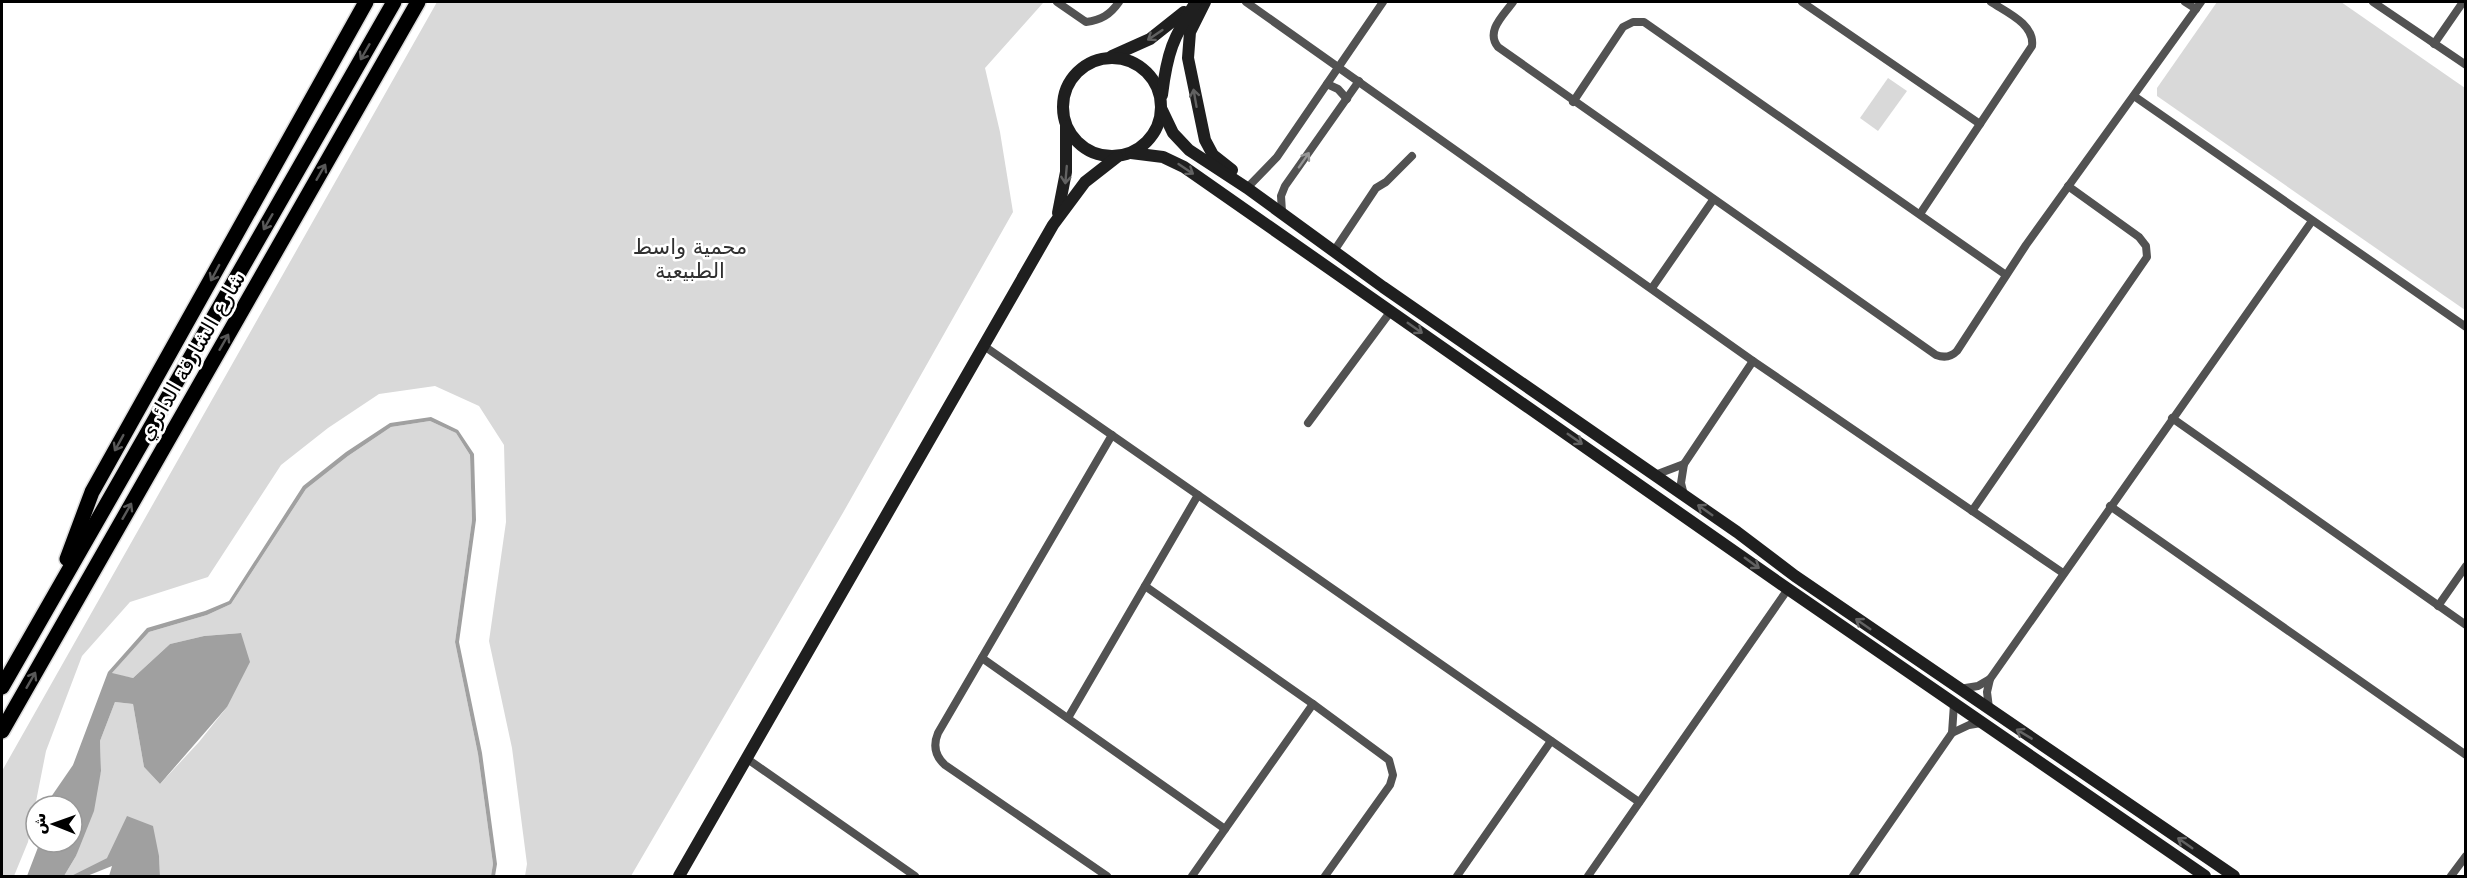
<svg xmlns="http://www.w3.org/2000/svg" width="2467" height="878" viewBox="0 0 2467 878" font-family="'DejaVu Sans',Cairo,sans-serif">
	<style>
		.green { fill: #d9d9d9 }
		.water { fill: #a0a0a0 }
		.lines { fill: none; stroke-linecap: round; stroke-linejoin: round }
		.highway-casing { stroke: #dbdbdb; stroke-width: 18 }
		.street { stroke: #525252; stroke-width: 8 }
		.secondary { stroke: #1f1f1f; stroke-width: 12 }
		.highway { stroke: #000; stroke-width: 15 }
		.oneway { stroke: #626262 }
		.oneway2 { stroke: #595959 }
		.oneway3 { stroke: #979797 }
		.labels { text-anchor: middle; dominant-baseline: central; stroke-width: 5; stroke-linejoin: round; paint-order: stroke }
		.park-label { font-size: 21px; fill: #303030; stroke: #fff }
		.street-label { font-size: 21px; fill: #000; stroke: #fff }
	</style>
	<rect width="100%" height="100%" fill="#fff"/>
	<g class="green">
		<polygon points="437,2 1040,2 1043,3 985,68 1000,132 1013,212 844,511 631,876 525,876 527,864 512,748 489,641 506,522 504,445 479,406 435,386 379,394 328,428 281,465 208,577 130,602 82,656 46,751 28,842 14,876 2,876 2,771"/>
		<polygon points="2217,2 2341,2 2465,88 2465,310 2157,96 2157,88"/>
		<polygon points="1888,78 1907,91 1878,131 1860,118"/>
		<polygon points="430,421 456,433 470,455 472,520 455,642 478,754 493,864 491,876 160,876 159,856 107,858 71,876 64,876 76,856 101,771 100,741 115,702 133,704 144,767 160,784 199,742 227,707 240,633 204,636 170,644 133,678 111,674 149,632 207,615 231,604 306,489 348,456 391,427"/>
	</g>
	<g class="water">
		<polygon points="431,417 458,430 474,454 476,520 459,642 482,753 497,864 495,876 491,876 493,864 478,754 455,642 472,520 470,455 456,433 430,421 391,427 348,456 306,489 231,604 207,615 149,632 112,673 133,678 170,644 204,636 241,633 250,662 227,707 160,784 144,767 133,704 115,702 100,741 101,771 94,811 76,856 64,876 27,876 40,842 72,842 72,806 49,806 51,797 73,765 108,672 147,628 205,611 229,601 303,486 346,452 390,423"/>
		<polygon points="127,816 153,826 159,856 160,876 109,876 112,866 87,876 71,876 107,858"/>
	</g>
	<g class="lines">
		<defs>
			<g id="highway">
				<polyline points="67,559 92,492 366,2"/>
				<polyline points="2,687 394,2"/>
				<polyline points="2,731 418,2"/>
			</g>
		</defs>
		<use href="#highway" class="highway-casing"/>
		<g class="street">
			<path d="M1057,2L1086,22C1101,20 1110,15 1119,2"/>
			<polyline points="1246,2 1753,361 2063,573"/>
			<path d="M1513,2C1504,15 1485,31 1498,47L1936,355C1944,358 1951,357 1957,351L2026,245L2201,2"/>
			<polyline points="1802,2 1980,124"/>
			<polyline points="2185,2 2196,9"/>
			<polyline points="2373,2 2466,65"/>
			<polyline points="2434,44 2463,2"/>
			<polyline points="1327,84 1338,89 1347,99"/>
			<polyline points="2134,96 2466,327"/>
			<polyline points="1573,102 1623,27 1633,22 1644,22 2006,275"/>
			<polyline points="1247,188 1277,157 1383,2"/>
			<polyline points="1282,212 1281,196 1285,186 1359,81"/>
			<path d="M1920,214L2032,46C2035,24 2006,12 1991,2"/>
			<polyline points="1334,251 1376,188 1386,182 1412,156"/>
			<polyline points="1652,288 1713,200"/>
			<polyline points="984,346 1639,802"/>
			<polyline points="2172,418 2466,625"/>
			<polyline points="1308,423 1391,311"/>
			<polyline points="1655,475 1684,464"/>
			<polyline points="1684,495 1681,483 1684,464 1753,361"/>
			<polyline points="2110,506 2466,755"/>
			<polyline points="1972,511 2147,257 2146,246 2139,237 2068,186"/>
			<polyline points="1145,586 1313,704 1389,760 1393,775 1390,785 1325,876"/>
			<polyline points="2438,606 2466,566"/>
			<polyline points="982,658 1225,829"/>
			<polyline points="1959,689 1978,686 1990,679 2312,221"/>
			<polyline points="1989,708 1987,692 1990,679"/>
			<polyline points="1068,718 1198,495"/>
			<polyline points="1952,733 1969,725 1981,723"/>
			<polyline points="746,758 915,876"/>
			<path d="M1107,876L945,765C935,756 933,745 938,733L1112,435"/>
			<polyline points="1192,876 1313,704"/>
			<polyline points="1457,876 1551,741"/>
			<polyline points="1588,876 1788,589"/>
			<polyline points="1853,876 1952,733 1954,704"/>
			<polyline points="2451,876 2466,856"/>
		</g>
		<g class="secondary">
			<polyline points="1205,2 1190,32 1188,58 1205,140 1213,155 1232,170"/>
			<polyline points="1112,56 1150,39 1184,12"/>
			<circle cx="1112" cy="107" r="49"/>
			<path d="M1162,95C1167,53 1173,37 1196,2"/>
			<polyline points="1162,110 1173,133 1189,150 1247,188 1383,287 1737,532 1795,576 2234,876"/>
			<polyline points="1131,153 1163,157 1184,167 1788,589 2205,876"/>
			<polyline points="1058,213 1066,172 1066,126"/>
			<polyline points="679,876 1053,225 1085,182 1117,157"/>
		</g>
		<use href="#highway" class="highway"/>
	</g>
	<defs><path id="oneway-shaft" d="M-6 0H5M1.5-3L5.5 0L1.5 3" fill="none" stroke-width="1.6" stroke-linecap="round" stroke-linejoin="round" transform="scale(1.5)"/></defs>
	<g class="oneway">
		<use href="#oneway-shaft" transform="translate(1155 35) rotate(146)"/>
		<use href="#oneway-shaft" transform="translate(1195 98) rotate(-100)"/>
		<use href="#oneway-shaft" transform="translate(1186 169) rotate(34)"/>
		<use href="#oneway-shaft" transform="translate(1066 175) rotate(95)"/>
		<use href="#oneway-shaft" transform="translate(1415 328) rotate(35)"/>
		<use href="#oneway-shaft" transform="translate(1575 439) rotate(35)"/>
		<use href="#oneway-shaft" transform="translate(1705 510) rotate(-145)"/>
		<use href="#oneway-shaft" transform="translate(1752 563) rotate(36)"/>
		<use href="#oneway-shaft" transform="translate(1863 624) rotate(-145)"/>
		<use href="#oneway-shaft" transform="translate(2024 734) rotate(-149)"/>
		<use href="#oneway-shaft" transform="translate(2185 843) rotate(-145)"/>
	</g>
	<g class="oneway2">
		<use href="#oneway-shaft" transform="translate(365 52) rotate(120)"/>
		<use href="#oneway-shaft" transform="translate(321 172) rotate(-60)"/>
		<use href="#oneway-shaft" transform="translate(268 222) rotate(120)"/>
		<use href="#oneway-shaft" transform="translate(215 273) rotate(118)"/>
		<use href="#oneway-shaft" transform="translate(224 342) rotate(-60)"/>
		<use href="#oneway-shaft" transform="translate(119 443) rotate(119)"/>
		<use href="#oneway-shaft" transform="translate(127 511) rotate(-60)"/>
		<use href="#oneway-shaft" transform="translate(31 680) rotate(-60)"/>
	</g>
	<use class="oneway3" href="#oneway-shaft" transform="translate(1304 160) rotate(-55)"/>
	<g class="labels">
		<g class="park-label">
			<text x="690" y="247">محمية واسط<tspan x="690" dy="24">الطبيعية</tspan></text>
		</g>
		<g class="street-label">
			<text transform="translate(192 356) rotate(-60)">شارع الشارقة الدائري</text>
		</g>
	</g>
	<rect width="2467" height="878" fill="none" stroke="#000000" stroke-width="6"/>
	<g transform="translate(54 824) rotate(271)"><circle r="28" fill="#ffffff" stroke="#999999" stroke-width="1.5"/>
	<path d="M0-4.5L10 22L0 15L-10 22Z" fill="#000000"/>
	<text y="-9" font-size="16" font-weight="bold" text-anchor="middle" fill="#000000">ش</text>
	</g>
</svg>
